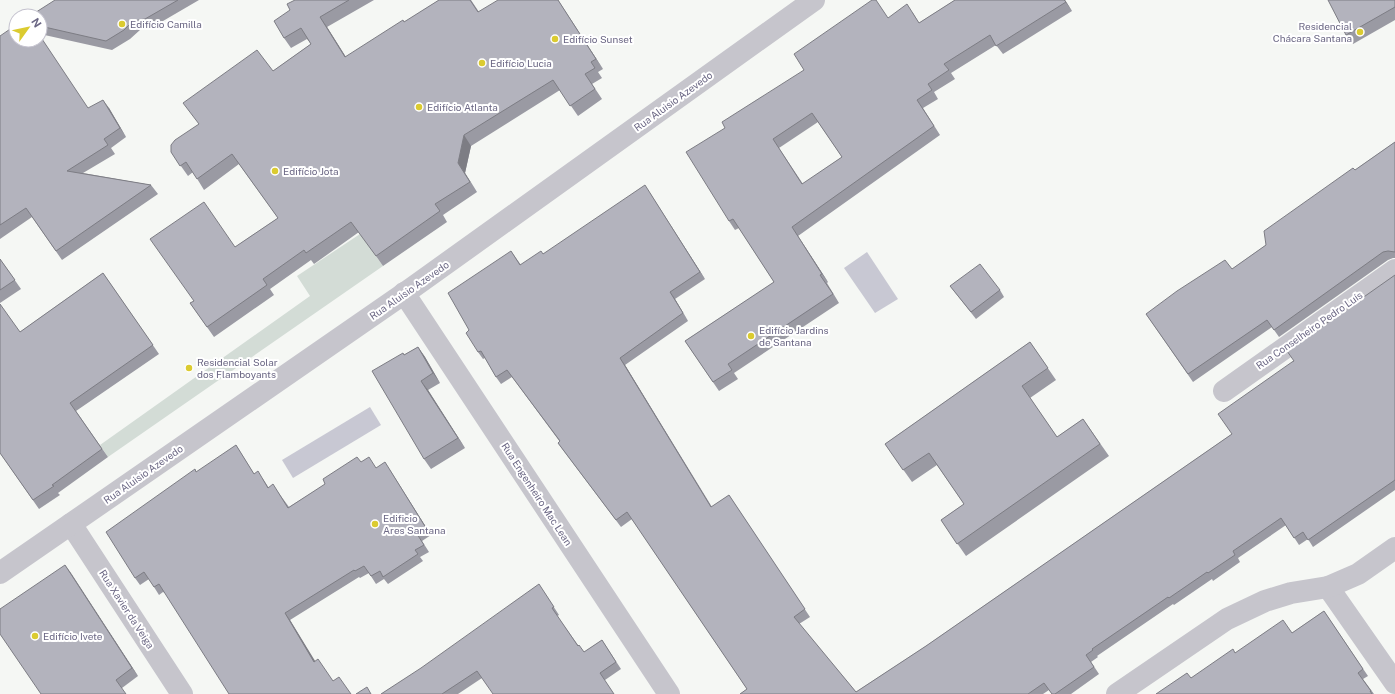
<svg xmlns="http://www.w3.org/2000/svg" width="1395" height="694" viewBox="0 0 1395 694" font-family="'Public Sans',sans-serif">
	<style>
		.green { fill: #d3dcd6 }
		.water { fill: #c8c8d3 }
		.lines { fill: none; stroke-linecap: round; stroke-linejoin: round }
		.minor { stroke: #c6c5cc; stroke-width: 22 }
		.wall { fill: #9a9aa3; fill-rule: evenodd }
		.shaded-wall { fill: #7d7d84 }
		.building { fill: #b3b3bd; stroke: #7d7d84; fill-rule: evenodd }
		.poi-dot { fill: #dbcb30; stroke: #fff; stroke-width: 1.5 }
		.labels { text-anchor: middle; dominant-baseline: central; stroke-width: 4; stroke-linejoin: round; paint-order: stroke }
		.poi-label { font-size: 10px; fill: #6b6784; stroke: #fff; text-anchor: start }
		.street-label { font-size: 10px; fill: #6b6784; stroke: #fff }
	</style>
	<rect width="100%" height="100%" fill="#f5f7f4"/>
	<polygon class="green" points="360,234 383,266 108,457 100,445 310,296 297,276"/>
	<g class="water">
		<polygon points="867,252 898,299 875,313 844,268"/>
		<polygon points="370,407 381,425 293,478 282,460"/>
	</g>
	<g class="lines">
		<g class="minor">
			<polyline points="404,293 669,694"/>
			<polyline points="1224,391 1395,270"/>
			<polyline points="71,524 182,694"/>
			<polyline points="0,573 412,288 814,0"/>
			<polyline points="1328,587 1395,683"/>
			<polyline points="1117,694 1227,619 1265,601 1291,593 1328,587 1358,574 1395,548"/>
		</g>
	</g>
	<g class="wall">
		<polygon points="55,0 199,0 151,28 140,30 130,39 112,50 40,34 40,16"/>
		<polygon points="295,0 374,0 327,27 346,57 405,22 439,0 471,0 479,12 558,0 603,69 598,72 602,78 592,84 602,99 578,116 560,90 471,146 465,173 477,192 443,215 447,222 383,266 359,232 314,264 311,260 270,289 274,295 214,337 190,303 194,301 235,247 278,218 239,164 204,190 193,172 188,176 171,152 199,124 273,71 311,44 307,39 291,48 284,38 290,10"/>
		<path d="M955,0H1065L1072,11L1003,54L996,45L951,73L955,79L934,92L938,99L923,108L940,135L798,236L828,282L827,283L839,303L734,373L738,379L719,391L685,341L774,282L739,228L735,230L729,221L725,128L888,18L913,13L919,23ZM818,122L842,157L803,184L779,148Z"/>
		<polygon points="1395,0 1395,20 1353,44 1346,35"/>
		<polygon points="0,36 88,108 109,108 126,137 111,148 115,154 83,173 151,185 158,194 62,260 32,217 0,239"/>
		<polygon points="1395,142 1395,258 1393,258 1388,260 1279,337 1272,327 1193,382 1146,314 1232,269 1266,245 1355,170"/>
		<polygon points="650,193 705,279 675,299 688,321 625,365 712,507 729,495 810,617 799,624 856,692 926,646 1232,434 1292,362 1395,275 1395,490 1313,547 1308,539 1299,545 1286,525 1238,558 1240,562 1213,581 1212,579 1174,605 1173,604 1097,656 1098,657 1091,662 1099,674 1071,694 1052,694 1049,690 1043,694 740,694 747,689 632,519 621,527 563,450 558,443 560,442 512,377 501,384 496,377 485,358 483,359 478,352 469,330 511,251 521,265 543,254"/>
		<polygon points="0,259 21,289 0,303"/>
		<polygon points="103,273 159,354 76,411 108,457 58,493 60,495 39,509 0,453 20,332"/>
		<polygon points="950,286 1000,290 1004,297 976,319"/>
		<polygon points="1030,342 1056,380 1030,398 1057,437 1083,419 1109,456 966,556 941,520 964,504 937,465 912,482 885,444"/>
		<polygon points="418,347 425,357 440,383 428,390 465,448 431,469 424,459 404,355"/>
		<polygon points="236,445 254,474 263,479 269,488 278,492 289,507 361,462 376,468 390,470 431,535 422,541 429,552 420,557 423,561 388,584 384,579 376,584 369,573 360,578 359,577 290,620 315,662 333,681 351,694 163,592 159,595 149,579 140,585 135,578"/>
		<polygon points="65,565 138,676 122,688 41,694"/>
		<polygon points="544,592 559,615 557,616 578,645 584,652 602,640 621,669 605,680 482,678 458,694 381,694"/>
		<polygon points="1324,611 1368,676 1363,679 1374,694 1156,694 1191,678 1235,653 1292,633"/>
	</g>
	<g class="shaded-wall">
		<polygon points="558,0 603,69 596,59"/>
		<polygon points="1064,0 1065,0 1072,11"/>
		<polygon points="320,17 327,27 352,67 345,57"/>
		<polygon points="103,100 109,108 126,137 120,128"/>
		<polygon points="464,135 471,146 465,173 477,192 458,163"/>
		<polygon points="645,185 650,193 705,279 700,272"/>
		<polygon points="792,227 798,236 828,282 822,274"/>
		<polygon points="670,292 675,299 688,321 683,313"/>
		<polygon points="418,347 425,357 440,383 433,373"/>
		<polygon points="620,358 625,365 716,515 711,507"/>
		<polygon points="421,381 428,390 465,448 458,438"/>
		<polygon points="385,462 390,470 431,535 426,528"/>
		<polygon points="65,565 71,573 138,676 132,668"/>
		<polygon points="285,613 290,620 320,669 314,662"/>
	</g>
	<g class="building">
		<polygon points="55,0 178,0 145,19 133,21 124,30 106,41 40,26 40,16 30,16"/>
		<polygon points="295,0 349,0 320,17 345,57 403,20 404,22 439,0 470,0 478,12 498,0 558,0 596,59 591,62 595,68 585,74 595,89 570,106 553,80 464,135 458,163 470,182 435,204 440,211 376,256 351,222 306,253 304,250 263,279 267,285 207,327 190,303 194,301 150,239 204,202 235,247 278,218 232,154 197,179 186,162 180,166 171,152 171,145 175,140 199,124 183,103 257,50 273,71 311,44 301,28 284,38 274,21 290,10 287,4"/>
		<path d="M872,0H876L888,18L907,4L919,23L955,0H1064L1066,2L996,46L990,35L944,64L949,70L928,84L932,90L917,100L934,126L792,227L822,274L820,275L833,294L728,364L732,370L713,382L685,341L774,282L733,219L729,221L686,152L725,128L722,122L804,70L794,54ZM812,113L842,157L802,184L773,139Z"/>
		<polygon points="1328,0 1395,0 1395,7 1346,35"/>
		<polygon points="16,25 16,40 40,40 40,36 88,108 103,100 120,128 104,139 108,145 67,171 151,185 56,251 26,208 0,225 0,36"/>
		<polygon points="1395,142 1395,252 1388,251 1383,252 1274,330 1267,320 1188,374 1146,314 1177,291 1225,260 1232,269 1266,245 1264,231 1353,168 1355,170"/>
		<polygon points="645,185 700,272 670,292 683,313 620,358 711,507 729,495 805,609 794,617 856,692 926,646 1232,434 1218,414 1292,362 1294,361 1287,351 1395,275 1395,480 1308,540 1303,532 1294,538 1281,518 1233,551 1235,555 1208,573 1207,572 1169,598 1168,597 1092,649 1093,650 1086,655 1094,667 1055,694 1052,694 1044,683 1028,694 740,694 747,689 627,512 616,520 558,443 560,441 507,370 496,377 481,351 478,352 466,333 469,330 448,293 511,251 520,265 541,251 543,254"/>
		<polygon points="0,259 15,280 0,290"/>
		<polygon points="980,264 1000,290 971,312 950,286"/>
		<polygon points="103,273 153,345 70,403 102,449 52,485 54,486 33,500 0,453 0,304 20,332"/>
		<polygon points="1030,342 1048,368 1022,386 1057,437 1083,419 1100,444 957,544 941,520 964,504 929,453 903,470 885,444"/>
		<polygon points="418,347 433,373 421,381 458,438 424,459 372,371 403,353 404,355"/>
		<polygon points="236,445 254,474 258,471 268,488 273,484 288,508 325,484 323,479 357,457 361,462 369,457 376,468 385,462 426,528 417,534 424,545 415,550 418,554 383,577 380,571 371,576 364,566 355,571 354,570 285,613 314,662 318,659 333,681 339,677 351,694 229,694 159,584 154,587 144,572 135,578 106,532 195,469 196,472"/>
		<polygon points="65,565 132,668 116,680 126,694 41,694 0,634 0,609"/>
		<polygon points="539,584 554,607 552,608 578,646 579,645 584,652 602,640 616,662 600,673 614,694 493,694 477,671 442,694 381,694 421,668"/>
		<polygon points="1324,611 1363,669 1358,673 1371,691 1370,691 1372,694 1156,694 1187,673 1191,678 1233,649 1235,653 1283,620 1292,633"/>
		<polygon points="367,687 371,694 356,694"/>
	</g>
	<g class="poi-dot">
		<circle cx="122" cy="24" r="4"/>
		<circle cx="1360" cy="32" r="4"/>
		<circle cx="555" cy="39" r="4"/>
		<circle cx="482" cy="63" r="4"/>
		<circle cx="419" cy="107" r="4"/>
		<circle cx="275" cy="171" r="4"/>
		<circle cx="751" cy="336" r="4"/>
		<circle cx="189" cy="368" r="4"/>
		<circle cx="375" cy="524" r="4"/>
		<circle cx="35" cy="636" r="4"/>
	</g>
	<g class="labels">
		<g class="poi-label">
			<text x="130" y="24">Edifício Camilla</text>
			<text x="1352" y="26" text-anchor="end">Residencial<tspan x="1352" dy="12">Chácara Santana</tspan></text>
			<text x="563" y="39">Edifício Sunset</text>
			<text x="490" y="63">Edifício Lucia</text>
			<text x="427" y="107">Edifício Atlanta</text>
			<text x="283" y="171">Edifício Jota</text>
			<text x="759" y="330">Edifício Jardins<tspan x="759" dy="12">de Santana</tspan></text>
			<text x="197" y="362">Residencial Solar<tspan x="197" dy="12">dos Flamboyants</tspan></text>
			<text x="383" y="518">Edificio<tspan x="383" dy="12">Ares Santana</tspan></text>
			<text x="43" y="636">Edifício Ivete</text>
		</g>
		<g class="street-label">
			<text transform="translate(673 101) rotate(-36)">Rua Aluisio Azevedo</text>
			<text transform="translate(409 290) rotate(-35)">Rua Aluisio Azevedo</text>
			<text transform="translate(1309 330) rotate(-35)">Rua Conselheiro Pedro Luís</text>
			<text transform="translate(143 474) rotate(-35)">Rua Aluisio Azevedo</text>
			<text transform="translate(537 494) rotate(57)">Rua Engenheiro Mac Lean</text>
			<text transform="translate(127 609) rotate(57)">Rua Xavier da Veiga</text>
		</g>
	</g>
	<g transform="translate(28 28) rotate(57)"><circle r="19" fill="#ffffff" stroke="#c4c2ce"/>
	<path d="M0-3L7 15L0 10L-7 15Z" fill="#dbcb30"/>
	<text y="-6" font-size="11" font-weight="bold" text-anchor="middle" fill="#6b6784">N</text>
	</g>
</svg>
